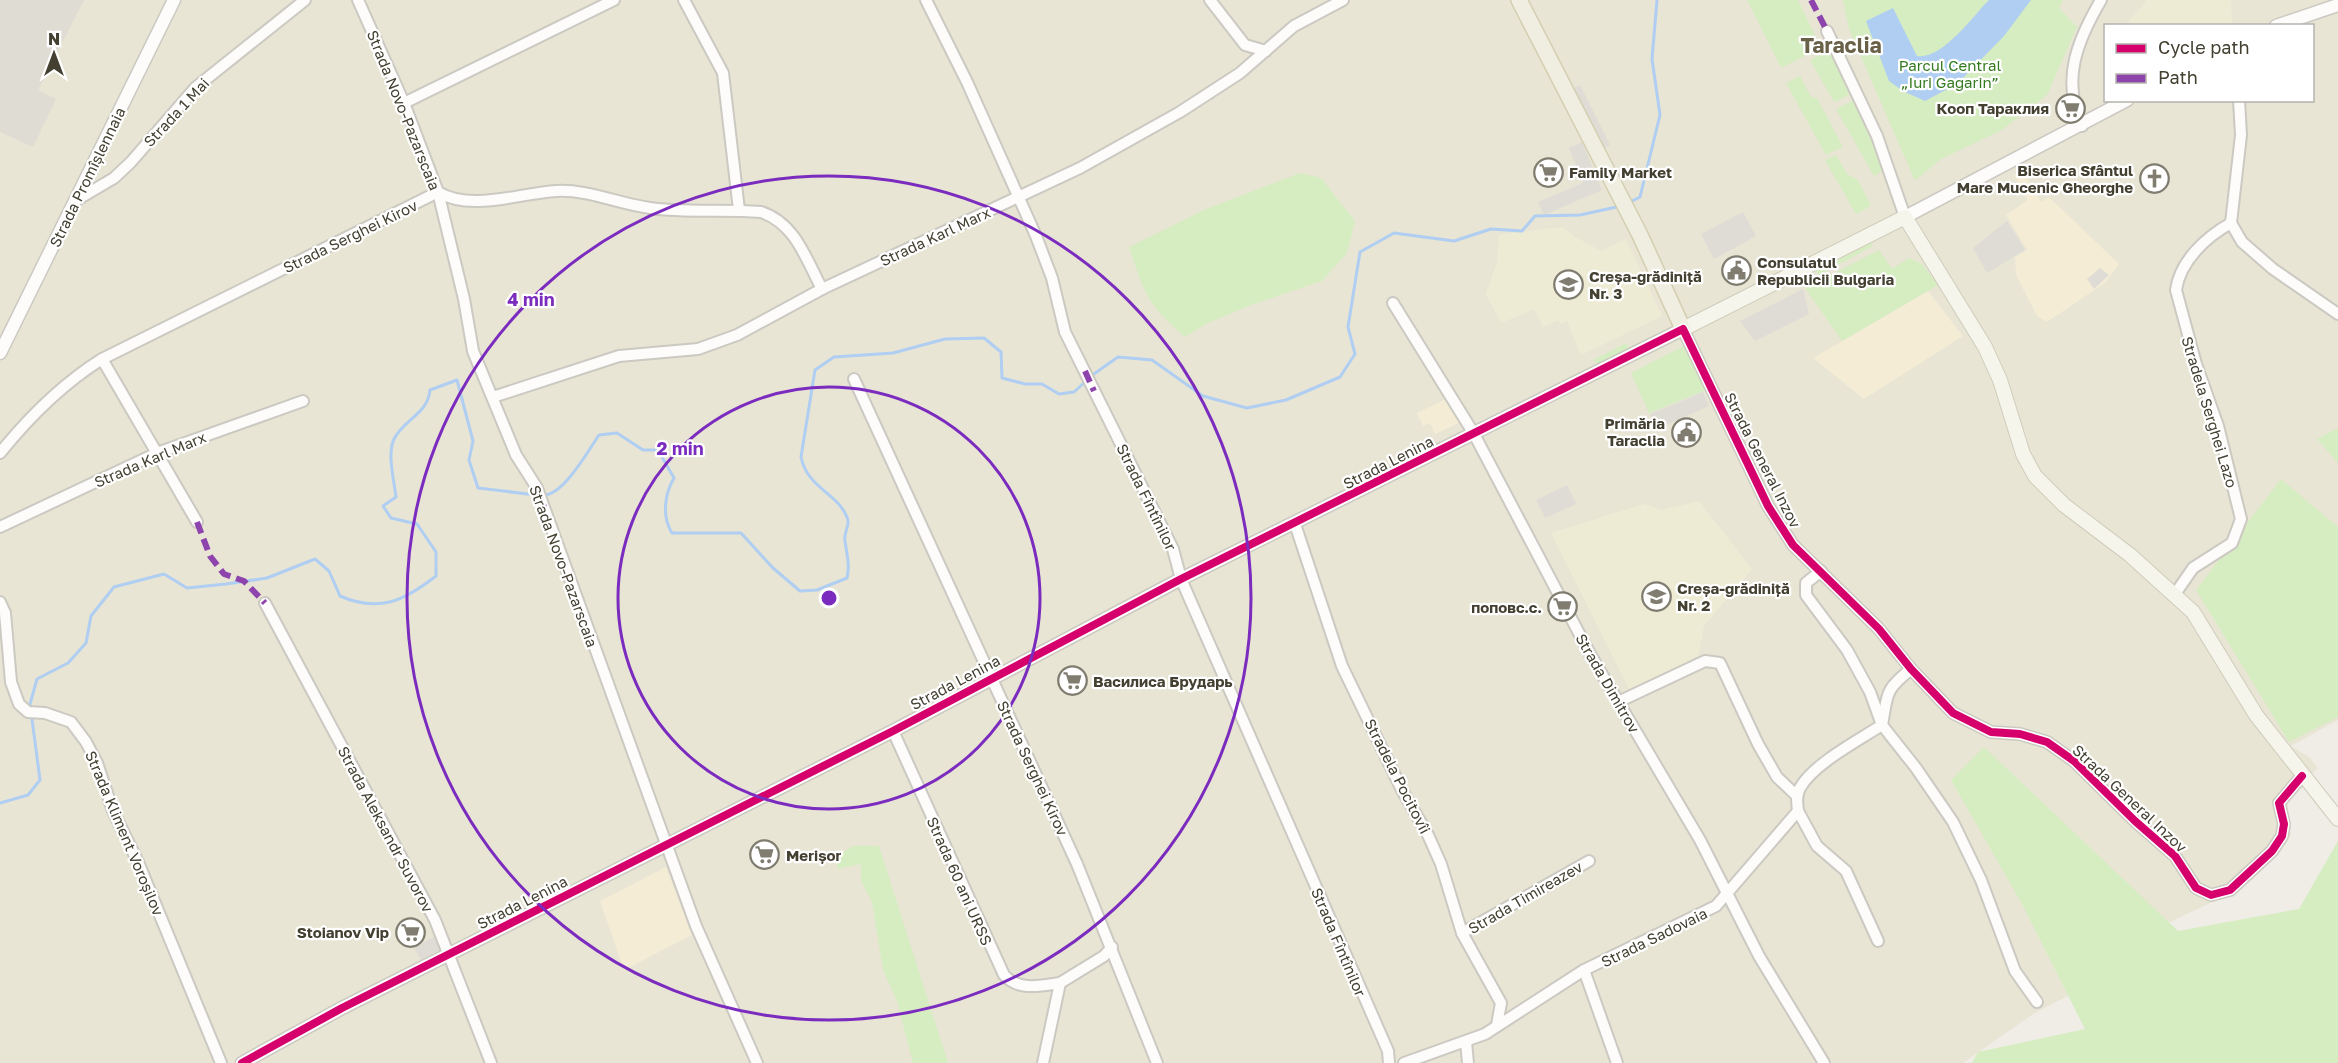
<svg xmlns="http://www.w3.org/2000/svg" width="2338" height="1063" viewBox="0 0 2338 1063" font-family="'Golos Text',sans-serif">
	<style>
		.residential { fill: #e8e5d5; fill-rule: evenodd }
		.commercial { fill: #f4ecd5 }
		.industrial { fill: #dfdcd3 }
		.education { fill: #eeebd5 }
		.green { fill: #d6ecc1 }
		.parking { fill: #dedcd5 }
		.water { fill: #afcef2 }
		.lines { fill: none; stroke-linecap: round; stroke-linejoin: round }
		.stream { stroke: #afcef2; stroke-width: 3 }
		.minor-casing { stroke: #cbc9c1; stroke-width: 14 }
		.tertiary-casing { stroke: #cbc9c1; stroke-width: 15 }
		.secondary-casing { stroke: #cfccbb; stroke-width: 16 }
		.primary-casing { stroke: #d3ceb0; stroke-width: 18 }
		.minor { stroke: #fdfcfb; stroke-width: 10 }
		.tertiary { stroke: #fdfcfb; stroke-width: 12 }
		.secondary { stroke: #f6f5ec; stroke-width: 14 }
		.primary { stroke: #f0eee1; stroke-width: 15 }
		.quiet { stroke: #8e44ad; stroke-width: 6; stroke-dasharray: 12 6; stroke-linecap: butt }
		.cycleway-casing { stroke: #fff; stroke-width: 11 }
		.cycleway { stroke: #d6006c; stroke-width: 8 }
		.ring { fill: none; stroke: #7b2cbf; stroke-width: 3 }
		.labels { text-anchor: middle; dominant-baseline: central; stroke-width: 4.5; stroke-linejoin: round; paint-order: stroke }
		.park-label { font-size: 15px; fill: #347b1f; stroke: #fff }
		.poi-label { font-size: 15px; font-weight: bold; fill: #444031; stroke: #fff; text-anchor: start }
		.street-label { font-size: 15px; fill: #444031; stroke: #fff }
		.district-label { font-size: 21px; font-weight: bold; fill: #686047; stroke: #fff }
		.centre { fill: #7b2cbf; stroke: #fff; stroke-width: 3 }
		.ring-label { font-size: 18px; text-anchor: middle; font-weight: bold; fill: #7b2cbf; stroke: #fff; stroke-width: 4.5; stroke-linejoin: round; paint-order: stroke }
	</style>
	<rect width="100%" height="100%" fill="#efede5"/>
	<path class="residential" d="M0,0H2338V720L2291,746L2309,757L2318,768L2287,797L2291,836L2235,891L2164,925L2171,942L2033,1014L1963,1063H0ZM2106,26H2312V100H2106Z"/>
	<g class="commercial">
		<polygon points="2022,170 2041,202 2049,197 2119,264 2105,283 2047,322 2037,316 2016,275 2015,257 2027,250 2006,215 2028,200 2014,175"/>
		<polygon points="1928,291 1963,336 1864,399 1813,358"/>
		<polygon points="1448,398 1463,421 1435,434 1430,423 1423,426 1417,413"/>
		<polygon points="666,867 692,935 624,970 600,901"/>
	</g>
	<polygon class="industrial" points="0,0 84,0 38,90 56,99 33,147 0,132"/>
	<g class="education">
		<polygon points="2147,0 2231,0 2232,25 2126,25"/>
		<polygon points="1562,227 1575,237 1601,251 1626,239 1662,316 1581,355 1567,321 1561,324 1558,320 1543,327 1534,309 1501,323 1486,294 1497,262 1499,235"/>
		<polygon points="1699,501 1752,569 1704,626 1698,656 1630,691 1551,533 1644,504 1662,510"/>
	</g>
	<g class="green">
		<polygon points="1747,0 1798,0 1821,48 1781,68"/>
		<polygon points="1843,0 2063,0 2059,8 2077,27 2047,95 2002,130 1941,159 1915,181 1849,29"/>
		<polygon points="1832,49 1851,94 1834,102 1810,60"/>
		<polygon points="1800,76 1811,97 1817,98 1843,147 1826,155 1786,83"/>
		<polygon points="1854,100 1884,170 1874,176 1836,109"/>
		<polygon points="1836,155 1847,174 1858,180 1871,206 1856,214 1825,160"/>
		<path d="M1300,173L1321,178L1355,221L1347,253L1322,281L1251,305L1208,323L1185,337C1146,304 1145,294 1129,247L1206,209Z"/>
		<polygon points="1871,243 1873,246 1819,275 1816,271"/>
		<polygon points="1879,250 1892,269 1909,258 1922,264 1938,285 1842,341 1805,288"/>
		<polygon points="1626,343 1630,349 1600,365 1593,360"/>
		<polygon points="1686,345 1706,390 1649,413 1631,373"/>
		<polygon points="2338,428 2338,463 2317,439"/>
		<polygon points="2281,479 2338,527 2338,717 2289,742 2196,590"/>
		<polygon points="1984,747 2178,931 2299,909 2338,841 2338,1063 1972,1063 1978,1052 2085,1029 2022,904 1951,780"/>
		<polygon points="853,846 879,846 948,1063 913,1063 897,1001 883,970 872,902 861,881 861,864 837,869 837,856"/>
	</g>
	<g class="parking">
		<polygon points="1580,85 1610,145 1602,149 1572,89"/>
		<polygon points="1582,142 1602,190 1544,215 1538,202 1583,183 1569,148"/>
		<polygon points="1743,212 1756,236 1714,259 1701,234"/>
		<polygon points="2007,221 2025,250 1987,273 1973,248"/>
		<polygon points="2100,268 2109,275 2094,289 2087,279"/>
		<polygon points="1803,289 1809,314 1755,341 1740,321"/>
		<polygon points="1703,392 1709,406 1657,429 1650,414"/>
		<polygon points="1567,485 1576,504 1545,518 1536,500"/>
		<polygon points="437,935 440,950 421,960 414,948"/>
	</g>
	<path class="water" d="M1989,0H2031L2004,36L1957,84L1925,101L1903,91L1889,81L1866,21L1893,8L1917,56C1942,60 1972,17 1989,0Z"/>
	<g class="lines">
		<g class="stream">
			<polyline points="1630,202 1640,197 1660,115 1652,59 1657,0"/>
			<polyline points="1091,376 1118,357 1152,360 1203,396 1247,408 1286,400 1340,377 1355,354 1348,327 1360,252 1394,233 1454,241 1491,229 1522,231 1535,216 1580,215 1621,206"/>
			<path d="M543,495C563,496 588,451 599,435L617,433L643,450H658L674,478C664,495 662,517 672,533H741L773,568L800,591L817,590L847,578C850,565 847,555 845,541C843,531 852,525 846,515C835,492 807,487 801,457L815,370L834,357L893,353L945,339L984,338L1001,352L1002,378L1025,384H1042L1059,394L1074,392L1086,381"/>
			<path d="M0,803L28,795L40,780L30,704L37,679L68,663L86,643L91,616L114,587L164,574L187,588L226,584L267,578L315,559L329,571L340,596C379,613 404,601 436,576V552L417,524L391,518L383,506L396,497C394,480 387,454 394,439C404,419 428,414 430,390L457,380L473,441L469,460L478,488L536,495"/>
		</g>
		<defs>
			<g id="minor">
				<polyline points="358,0 404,103 438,192 464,299 473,351 516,455 537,488 696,926 757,1063"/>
				<polyline points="684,0 723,73 739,210"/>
				<polyline points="926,0 967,82 1036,236 1052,278 1065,332 1173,549 1181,579 1388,1051 1389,1063"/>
				<polyline points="1210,0 1245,45 1266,51"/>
				<polyline points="1827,31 1877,136 1905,217"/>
				<polyline points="2239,100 2241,135 2231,223 2242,242 2273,269 2338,314"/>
				<polyline points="404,103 614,0"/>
				<path d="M2082,126C2061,80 2077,41 2101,0"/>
				<polyline points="75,201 114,178 131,162 195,88 305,0"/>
				<polyline points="1393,303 1474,434 1590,654 1700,840 1759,956 1824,1063"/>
				<polyline points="1683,329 1768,506 1793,545 1879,629 1911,669 1953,713 1991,732 2020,734 2047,742 2074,761 2135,821 2175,856 2196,888 2211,895 2230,890 2272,851 2282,836 2284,824 2279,803 2302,776"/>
				<polyline points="102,359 197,522"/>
				<polyline points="854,379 1077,864 1157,1063"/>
				<polyline points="493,397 619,356 698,349 737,335 822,289 1080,168 1180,112 1240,73 1294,26 1343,0"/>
				<path d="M0,453C30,416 62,384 102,359L438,192C471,212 520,193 556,191C587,189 619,204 650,208C687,213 724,209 761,212C795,223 806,259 822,289"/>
				<polyline points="1295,524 1342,666 1402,790 1428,835 1441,864 1462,933 1501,1003 1497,1025"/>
				<polyline points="0,527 157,453 303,401"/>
				<polyline points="1821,571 1806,583 1806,595 1847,650 1870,692 1882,725 1916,768 1953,822 1981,880 2015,971 2037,1002"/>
				<path d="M2175,594L2193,568L2232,543L2241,519L2218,426L2196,364L2176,290C2180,261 2206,237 2231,223"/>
				<polyline points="0,602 5,613 11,682 19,704 28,712 45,713 71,722 86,742 97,763 113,811 138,862 221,1063"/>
				<polyline points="265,603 435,920 491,1063"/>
				<polyline points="1618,702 1705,661 1720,663 1758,744 1777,777 1797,796"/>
				<path d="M893,731L1004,975C1018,991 1040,986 1060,983"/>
				<polyline points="1798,811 1817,846 1846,871 1878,941"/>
				<polyline points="1462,933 1589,861"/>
				<polyline points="1584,970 1617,1063"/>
				<polyline points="1466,1042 1468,1063"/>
				<polyline points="1043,1063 1060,983 1104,956 1112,947"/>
				<path d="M1404,1063L1485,1034L1584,970L1716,906L1798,811C1797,803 1796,795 1800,788C1813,764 1859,740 1882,725C1888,693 1884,691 1911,669"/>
			</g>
			<g id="tertiary">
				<polyline points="2276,26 2338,5"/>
				<polyline points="1905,217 2127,100"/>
				<polyline points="0,353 174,0"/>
				<polyline points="242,1063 342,1008 893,731 1181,579 1683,329"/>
			</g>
			<polyline id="secondary" points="1683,329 1905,217 1985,347 2000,380 2023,454 2035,476 2064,505 2130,555 2193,612 2256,715 2338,819"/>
			<polyline id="primary" points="1519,0 1640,235 1683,329"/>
		</defs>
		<use href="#minor" class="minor-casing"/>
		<use href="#tertiary" class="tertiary-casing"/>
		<use href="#secondary" class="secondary-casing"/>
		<use href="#primary" class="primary-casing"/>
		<use href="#minor" class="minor"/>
		<use href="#tertiary" class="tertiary"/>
		<use href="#secondary" class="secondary"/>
		<use href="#primary" class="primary"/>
		<g class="quiet">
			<polyline points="1811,0 1827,31"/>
			<polyline points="1085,371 1094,391"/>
			<polyline points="537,488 544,507"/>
			<polyline points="197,522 210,556 224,574 244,581 265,603"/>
		</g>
		<defs>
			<polyline id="cycleway" points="242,1063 342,1008 893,731 1181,579 1683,329 1768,506 1793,545 1879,629 1911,669 1953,713 1991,732 2020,734 2047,742 2074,761 2135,821 2175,856 2196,888 2211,895 2230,890 2272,851 2282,836 2284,824 2279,803 2302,776"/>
		</defs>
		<use href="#cycleway" class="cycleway-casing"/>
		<use href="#cycleway" class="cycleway"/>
	</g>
	<g class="ring">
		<circle cx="829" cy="598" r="211"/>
		<circle cx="829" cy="598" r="422"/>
	</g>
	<defs>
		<symbol id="supermarket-ring" viewBox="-11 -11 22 22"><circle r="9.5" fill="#fff" stroke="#807d70" stroke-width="1.5"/><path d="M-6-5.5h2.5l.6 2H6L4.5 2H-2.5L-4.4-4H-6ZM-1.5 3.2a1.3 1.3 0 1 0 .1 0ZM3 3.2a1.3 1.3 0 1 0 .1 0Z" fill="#807d70"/></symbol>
		<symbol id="church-ring" viewBox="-11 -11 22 22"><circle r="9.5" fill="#fff" stroke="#807d70" stroke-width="1.5"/><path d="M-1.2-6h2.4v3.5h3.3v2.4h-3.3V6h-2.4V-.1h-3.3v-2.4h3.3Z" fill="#807d70"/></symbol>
		<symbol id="civic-ring" viewBox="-11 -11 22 22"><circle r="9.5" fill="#fff" stroke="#807d70" stroke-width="1.5"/><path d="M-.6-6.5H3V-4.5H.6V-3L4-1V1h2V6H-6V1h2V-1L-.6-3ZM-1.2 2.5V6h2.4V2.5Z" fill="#807d70"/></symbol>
		<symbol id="school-ring" viewBox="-11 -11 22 22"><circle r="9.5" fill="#fff" stroke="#807d70" stroke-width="1.5"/><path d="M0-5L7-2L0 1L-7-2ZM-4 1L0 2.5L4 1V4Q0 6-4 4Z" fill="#807d70"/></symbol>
	</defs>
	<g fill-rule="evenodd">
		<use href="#supermarket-ring" x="2054" y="92" width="33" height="33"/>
		<use href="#supermarket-ring" x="1532" y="156" width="33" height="33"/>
		<use href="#church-ring" x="2138" y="162" width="33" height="33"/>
		<use href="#civic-ring" x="1720" y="254" width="33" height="33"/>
		<use href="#school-ring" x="1552" y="268" width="33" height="33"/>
		<use href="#civic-ring" x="1670" y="416" width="33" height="33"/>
		<use href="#school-ring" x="1640" y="580" width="33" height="33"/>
		<use href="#supermarket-ring" x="1546" y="590" width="33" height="33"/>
		<use href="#supermarket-ring" x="1056" y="664" width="33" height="33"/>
		<use href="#supermarket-ring" x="748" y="838" width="33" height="33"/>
		<use href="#supermarket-ring" x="394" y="916" width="33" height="33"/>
	</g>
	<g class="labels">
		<g class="park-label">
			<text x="1950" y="65">Parcul Central<tspan x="1950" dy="17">„Iuri Gagarin”</tspan></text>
		</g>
		<g class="poi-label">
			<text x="2049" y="108" text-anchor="end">Кооп Тараклия</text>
			<text x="2133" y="170" text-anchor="end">Biserica Sfântul<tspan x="2133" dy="17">Mare Mucenic Gheorghe</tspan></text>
			<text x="1569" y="172">Family Market</text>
			<text x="1757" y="262">Consulatul<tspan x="1757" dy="17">Republicii Bulgaria</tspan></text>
			<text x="1589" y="276">Creșa-grădiniță<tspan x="1589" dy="17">Nr. 3</tspan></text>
			<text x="1665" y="423" text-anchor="end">Primăria<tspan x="1665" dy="17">Taraclia</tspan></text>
			<text x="1677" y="588">Creșa-grădiniță<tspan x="1677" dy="17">Nr. 2</tspan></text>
			<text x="1542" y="607" text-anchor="end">поповс.с.</text>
			<text x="1093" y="681">Василиса Брударь</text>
			<text x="786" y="855">Merișor</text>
			<text x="389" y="932" text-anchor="end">Stoianov Vip</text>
		</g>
		<g class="street-label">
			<text transform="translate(404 110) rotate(68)">Strada Novo-Pazarscaia</text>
			<text transform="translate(176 112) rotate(-47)">Strada 1 Mai</text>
			<text transform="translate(87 177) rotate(-64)">Strada Promîșlennaia</text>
			<text transform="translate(350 236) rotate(-26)">Strada Serghei Kirov</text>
			<text transform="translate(935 236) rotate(-25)">Strada Karl Marx</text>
			<text transform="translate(2210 412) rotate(73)">Stradela Serghei Lazo</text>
			<text transform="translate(150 459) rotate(-23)">Strada Karl Marx</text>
			<text transform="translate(1763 460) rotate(63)">Strada General Inzov</text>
			<text transform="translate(1388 462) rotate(-27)">Strada Lenina</text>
			<text transform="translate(1147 497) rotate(64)">Strada Fîntînilor</text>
			<text transform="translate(564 566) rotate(70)">Strada Novo-Pazarscaia</text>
			<text transform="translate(955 682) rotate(-28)">Strada Lenina</text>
			<text transform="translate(1608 683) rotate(60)">Strada Dimitrov</text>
			<text transform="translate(1033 768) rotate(65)">Strada Serghei Kirov</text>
			<text transform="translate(1398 776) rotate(63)">Stradela Pocitovîi</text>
			<text transform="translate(2130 798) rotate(43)">Strada General Inzov</text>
			<text transform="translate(386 829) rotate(62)">Strada Aleksandr Suvorov</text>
			<text transform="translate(125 833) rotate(67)">Strada Kliment Voroșilov</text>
			<text transform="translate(960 881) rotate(66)">Strada 60 ani URSS</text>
			<text transform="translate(1525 897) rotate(-30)">Strada Timireazev</text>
			<text transform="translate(522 902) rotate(-27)">Strada Lenina</text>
			<text transform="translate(1654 937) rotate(-26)">Strada Sadovaia</text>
			<text transform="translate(1339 942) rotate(67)">Strada Fîntînilor</text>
		</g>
		<g class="district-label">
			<text x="1841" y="45">Taraclia</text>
		</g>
	</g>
	<circle cx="829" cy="598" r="9" class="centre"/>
	<g class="ring-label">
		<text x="531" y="306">4 min</text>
		<text x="680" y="455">2 min</text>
	</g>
	<rect x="2104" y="24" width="210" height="78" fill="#ffffff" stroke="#b4b3ad" stroke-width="1.5"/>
	<rect x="2116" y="44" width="30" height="9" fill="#d6006c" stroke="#b4b3ad" stroke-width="1.5"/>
	<text x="2158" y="54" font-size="18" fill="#444031">Cycle path</text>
	<rect x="2116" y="74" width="30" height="9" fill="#8e44ad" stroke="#b4b3ad" stroke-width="1.5"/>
	<text x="2158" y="84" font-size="18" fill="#444031">Path</text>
	<g transform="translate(54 54)" stroke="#ffffff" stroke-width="4.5" paint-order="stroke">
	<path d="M0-4.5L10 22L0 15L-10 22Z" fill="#444031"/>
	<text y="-9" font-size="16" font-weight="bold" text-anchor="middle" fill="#444031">N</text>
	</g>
</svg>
